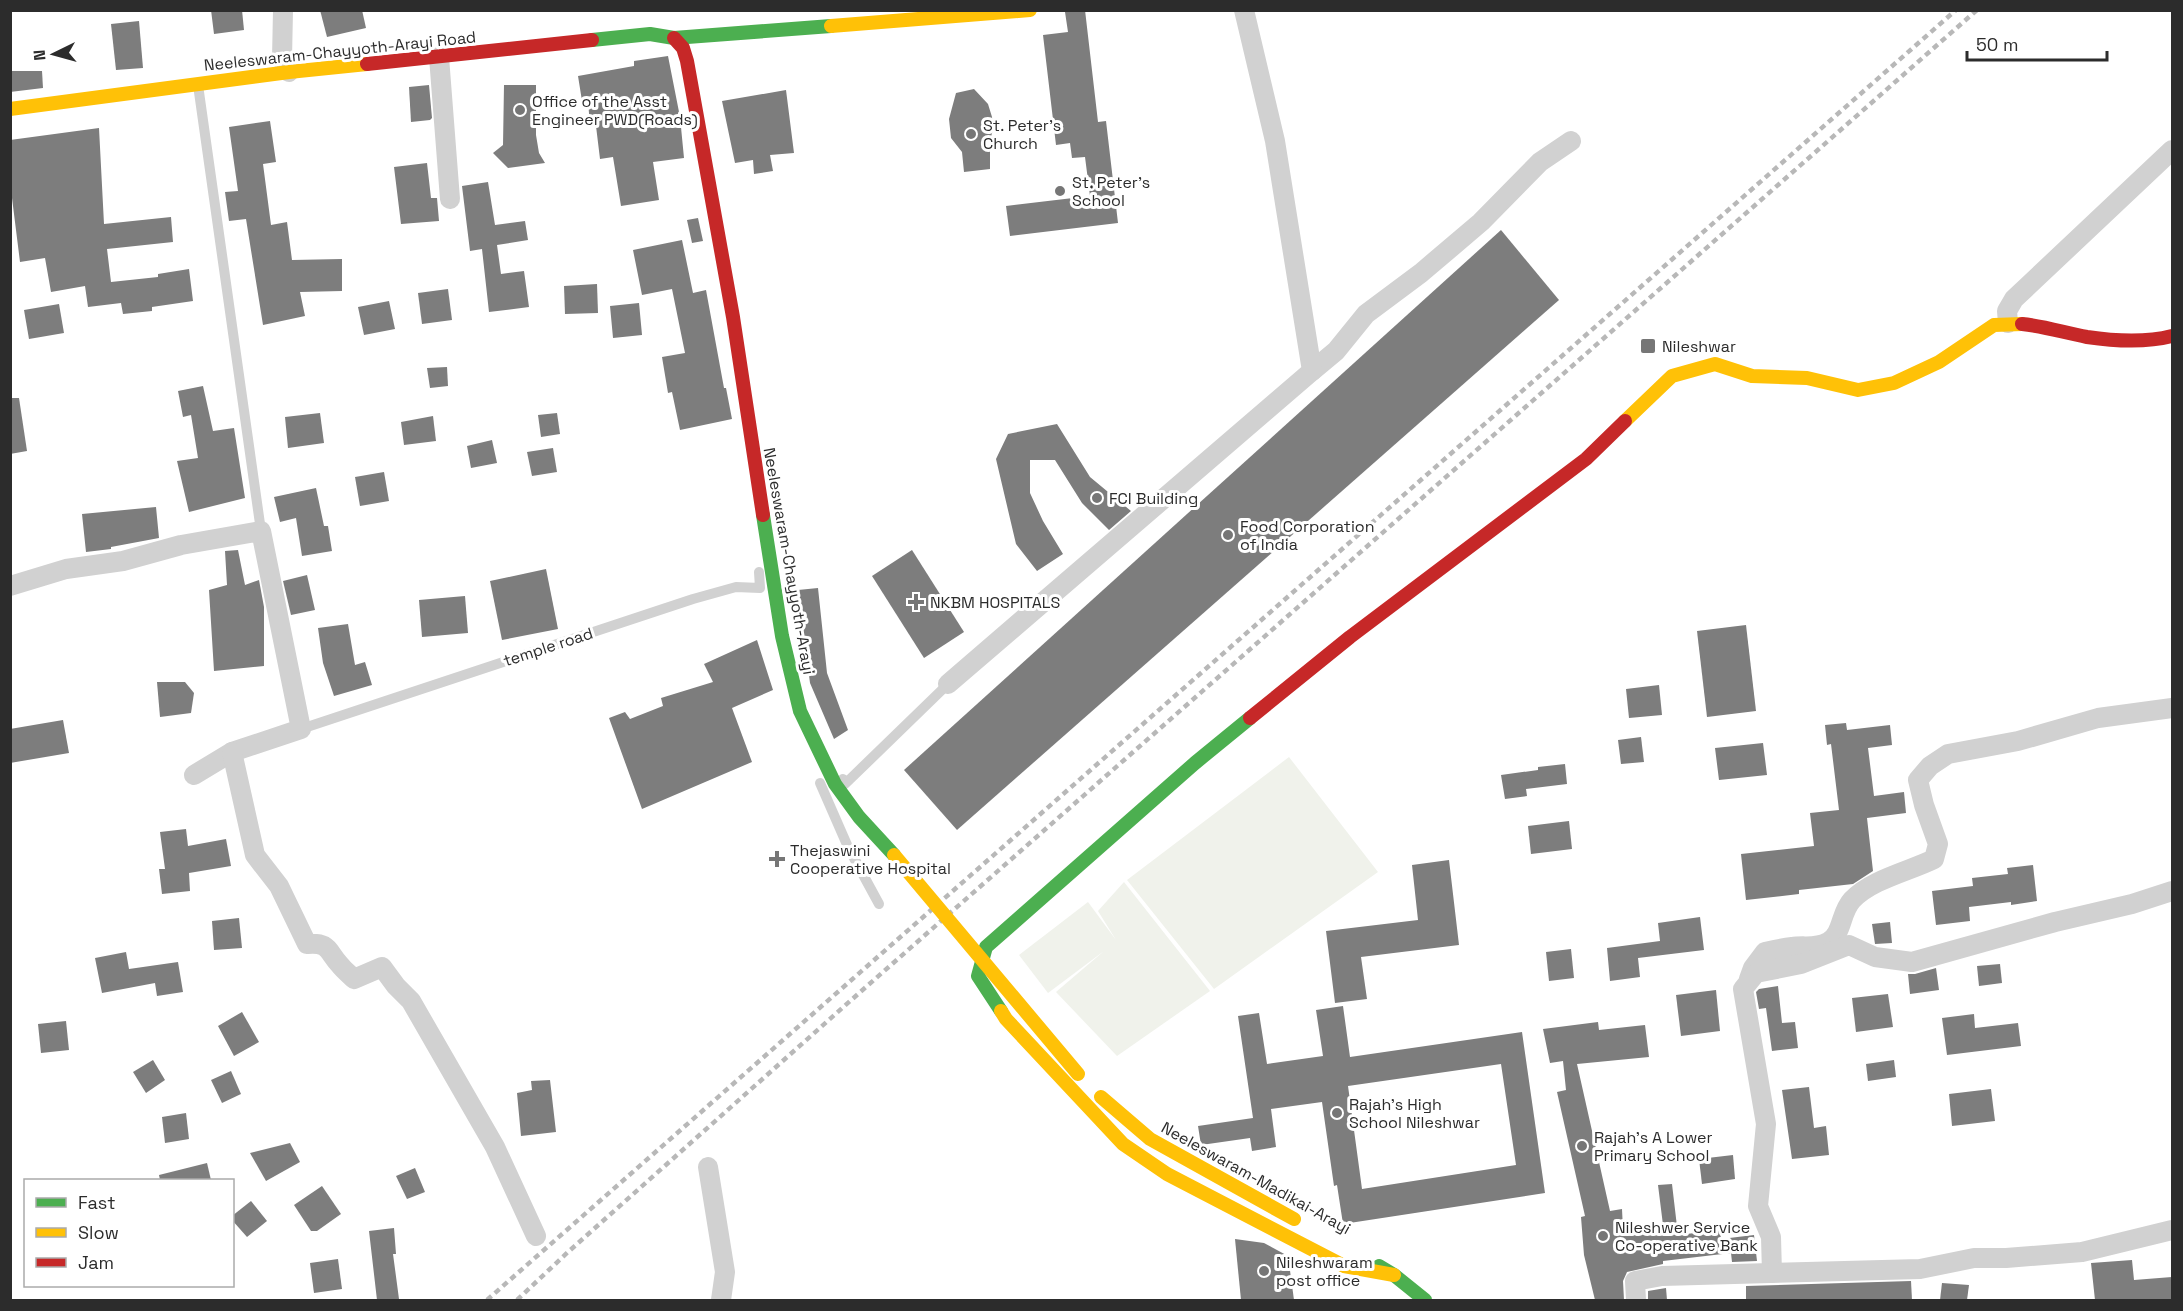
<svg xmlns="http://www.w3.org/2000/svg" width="2183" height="1311" viewBox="0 0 2183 1311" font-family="'Space Grotesk',sans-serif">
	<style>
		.green { fill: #f0f2eb }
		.building { fill: #7d7d7d; fill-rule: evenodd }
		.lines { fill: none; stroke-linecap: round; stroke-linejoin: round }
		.lane { stroke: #d1d1d1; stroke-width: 10 }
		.street { stroke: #d1d1d1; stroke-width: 20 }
		.fast { stroke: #4caf50; stroke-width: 14 }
		.slow { stroke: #ffc107; stroke-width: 14 }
		.jam { stroke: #c62828; stroke-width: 14 }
		.rail { stroke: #b8b8b8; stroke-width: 4.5; stroke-dasharray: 6 4.5; stroke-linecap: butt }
		.slow-bridge { stroke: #ffc107; stroke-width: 14 }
		.poi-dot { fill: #767676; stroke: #fff; stroke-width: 2 }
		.labels { text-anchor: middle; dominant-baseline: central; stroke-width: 6; stroke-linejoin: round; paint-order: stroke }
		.street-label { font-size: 16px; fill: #2c2c2c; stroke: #fff }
		.poi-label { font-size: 16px; fill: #2c2c2c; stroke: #fff; text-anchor: start }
	</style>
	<rect width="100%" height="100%" fill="#fff"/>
	<g class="green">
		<polygon points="1289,757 1378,872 1214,989 1127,880"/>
		<polygon points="1124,882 1210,991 1117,1056 1056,992 1104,951 1048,993 1019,955 1088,902 1116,940 1098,911"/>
	</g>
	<g class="building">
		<polygon points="211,10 242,10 244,30 214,34"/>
		<polygon points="320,10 362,10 366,28 327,37"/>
		<polygon points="1085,10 1098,122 1106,121 1118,223 1010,236 1006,206 1090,196 1085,157 1072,158 1070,143 1056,145 1043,35 1068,32 1065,12"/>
		<polygon points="139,21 143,68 116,70 111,24"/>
		<polygon points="668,56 680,117 684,158 653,162 659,200 621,206 613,157 600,159 596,126 590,127 588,100 582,101 578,76 634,66 634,61"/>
		<polygon points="10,71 42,71 43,88 10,92"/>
		<polygon points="429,85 432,118 430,120 411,122 409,87"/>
		<polygon points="504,85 536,85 536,135 539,153 545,163 508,168 493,153 503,145"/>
		<polygon points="974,89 988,104 992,117 993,130 990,140 990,169 964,172 962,152 951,138 949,119 956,93"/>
		<polygon points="786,90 794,153 770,155 773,171 754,174 753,160 735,163 722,101"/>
		<polygon points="270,121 276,162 263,164 271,225 287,222 292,260 342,259 342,291 300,292 305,316 263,325 246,219 229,221 225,192 238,191 229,127"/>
		<polygon points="99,128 104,224 171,217 173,242 107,249 111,282 158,277 158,274 189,269 193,301 152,307 152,311 123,314 121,303 88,307 85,286 51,292 45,258 20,262 10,182 10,140"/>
		<polygon points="427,163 431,198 437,198 439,221 401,224 394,167"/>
		<polygon points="488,182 495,225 525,221 528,240 497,245 501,274 524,271 529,307 489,312 482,249 470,251 462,186"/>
		<polygon points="698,218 703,241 692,243 687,220"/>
		<polygon points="1501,230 1559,300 957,830 904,770"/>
		<polygon points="682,240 693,293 706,290 724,388 726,388 732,419 680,430 672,392 668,393 662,357 685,353 672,289 642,295 633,250"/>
		<polygon points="597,284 598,313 565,314 564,286"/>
		<polygon points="448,289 452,320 422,324 418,293"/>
		<polygon points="389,301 395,329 364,335 358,307"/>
		<polygon points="639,303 642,335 613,338 610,306"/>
		<polygon points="59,304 64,333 29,339 24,310"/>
		<polygon points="447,367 448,386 430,388 427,368"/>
		<polygon points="203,386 213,431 234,428 245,498 189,512 177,461 198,458 191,415 183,417 178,391"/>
		<polygon points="10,398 19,398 27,451 10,454"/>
		<polygon points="320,413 324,443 288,448 285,417"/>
		<polygon points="557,413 560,434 541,437 538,415"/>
		<polygon points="433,416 436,441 404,445 401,422"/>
		<polygon points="1057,424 1090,477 1131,511 1109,530 1082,503 1055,460 1030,460 1030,493 1043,521 1063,554 1037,571 1016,544 996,459 1008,434"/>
		<polygon points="492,440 497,463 471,468 467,446"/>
		<polygon points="553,448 557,472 532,476 527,452"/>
		<polygon points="384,472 389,501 360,506 355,477"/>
		<polygon points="316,488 324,526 328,526 332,551 302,556 296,518 280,522 274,497"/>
		<polygon points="156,507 159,538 111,547 111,549 86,552 82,514"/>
		<polygon points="238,550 245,585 259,580 264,607 264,666 214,671 209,590 227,585 225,551"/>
		<polygon points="912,550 964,632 924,658 872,576"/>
		<polygon points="546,569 558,629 502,640 490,581"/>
		<polygon points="307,575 315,610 291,615 283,581"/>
		<polygon points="818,588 827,673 848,730 834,739 810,683 798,590"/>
		<polygon points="465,596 468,633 422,637 419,600"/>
		<polygon points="348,624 355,665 365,662 372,685 334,696 323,663 318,628"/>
		<polygon points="1746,625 1756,711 1707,717 1697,631"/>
		<polygon points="757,640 773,690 732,708 752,762 642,809 609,718 625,712 630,719 663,706 661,698 713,682 704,664"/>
		<polygon points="157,682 185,682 194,693 191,713 160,717"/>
		<polygon points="1659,685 1662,715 1629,718 1626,689"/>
		<polygon points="63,720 69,753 10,763 10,729"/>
		<polygon points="1846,723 1847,730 1890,725 1892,745 1868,748 1874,796 1904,792 1906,813 1867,818 1873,871 1853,884 1799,890 1799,894 1746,900 1741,854 1814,846 1810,813 1839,810 1831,744 1827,745 1825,725"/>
		<polygon points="1641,737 1644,762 1621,764 1618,740"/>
		<polygon points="1763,743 1767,775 1719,780 1715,748"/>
		<polygon points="1565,764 1567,784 1526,789 1527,796 1505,799 1501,775 1538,770 1538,767"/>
		<polygon points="1569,821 1572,849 1531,854 1528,826"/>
		<polygon points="186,829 188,846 226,839 231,866 189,873 190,891 162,894 159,869 165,869 160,832"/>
		<polygon points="1449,860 1459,945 1361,957 1367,999 1335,1003 1326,931 1418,920 1412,865"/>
		<polygon points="2033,865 2037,901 2011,905 2011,902 1969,907 1970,921 1936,925 1932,891 1973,886 1972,878 2008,874 2007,868"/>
		<polygon points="1700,917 1704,950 1638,958 1640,977 1610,981 1607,948 1660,941 1658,923"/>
		<polygon points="239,918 242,948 214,950 212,921"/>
		<polygon points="1890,922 1892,943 1875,944 1872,924"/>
		<polygon points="1571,949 1574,978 1549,981 1546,952"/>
		<polygon points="126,952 129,969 178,962 183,992 157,996 155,983 102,993 95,958"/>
		<polygon points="2000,964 2002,983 1979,986 1977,966"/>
		<polygon points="1936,968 1939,990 1910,994 1908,974 1915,974"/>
		<polygon points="1778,986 1782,1023 1795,1022 1798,1048 1772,1051 1766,1008 1759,1009 1756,992 1759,989"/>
		<polygon points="1716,990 1720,1031 1681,1036 1676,995"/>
		<polygon points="1888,994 1893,1027 1856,1032 1852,998"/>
		<path d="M1343,1006L1350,1057L1522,1032L1545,1193L1343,1224L1337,1185L1334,1186L1322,1102L1271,1109L1276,1147L1252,1151L1250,1138L1201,1145L1198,1126L1253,1118L1238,1016L1259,1013L1267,1064L1323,1056L1316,1010ZM1501,1064L1516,1165L1362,1189L1348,1086Z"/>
		<polygon points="242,1012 259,1042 234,1056 218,1026"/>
		<polygon points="1974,1014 1975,1028 2018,1023 2021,1046 1947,1055 1942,1018"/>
		<polygon points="66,1021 69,1050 41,1053 38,1024"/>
		<polygon points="1598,1022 1599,1030 1645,1025 1649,1057 1577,1064 1610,1211 1622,1209 1623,1230 1663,1225 1658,1185 1672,1184 1678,1235 1720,1230 1721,1239 1754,1235 1757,1261 1732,1262 1731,1253 1663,1261 1663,1264 1627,1272 1623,1281 1624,1300 1595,1300 1584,1255 1581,1217 1585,1216 1557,1092 1566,1090 1563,1061 1550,1063 1543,1029"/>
		<polygon points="153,1060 165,1080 146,1093 133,1072"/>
		<polygon points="1894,1060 1896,1077 1868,1081 1866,1064"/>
		<polygon points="231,1071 241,1094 222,1103 211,1080"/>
		<polygon points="550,1080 556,1132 521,1136 517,1093 532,1090 531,1081"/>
		<polygon points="1809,1087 1814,1128 1826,1126 1829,1155 1792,1159 1782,1090"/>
		<polygon points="1991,1089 1995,1121 1952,1126 1949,1094"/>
		<polygon points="186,1113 189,1139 165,1143 162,1117"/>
		<polygon points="290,1143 300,1162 266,1181 250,1153"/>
		<polygon points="1733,1155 1735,1179 1702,1184 1699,1159"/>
		<polygon points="207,1163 211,1180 160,1180 159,1175"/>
		<polygon points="415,1168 425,1192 407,1199 396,1176"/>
		<polygon points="322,1186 341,1214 317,1231 311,1231 294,1205"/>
		<polygon points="251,1201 267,1221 247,1237 232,1220 232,1216"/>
		<polygon points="394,1228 396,1254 393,1254 399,1299 377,1300 369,1231"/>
		<polygon points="1235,1239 1264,1243 1288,1256 1294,1300 1241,1300"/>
		<polygon points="338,1259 342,1289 314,1293 310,1263"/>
		<polygon points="2132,1260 2134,1280 2172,1277 2172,1300 2095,1300 2091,1263"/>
		<polygon points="1911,1281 1912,1300 1746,1300 1746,1286"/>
		<polygon points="1942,1283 1969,1285 1967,1300 1940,1300"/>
		<polygon points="1666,1288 1667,1300 1648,1300 1648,1291"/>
	</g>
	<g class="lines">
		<g class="lane">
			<polyline points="198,85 261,531"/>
			<polyline points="301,729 693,599 736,587 760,588 759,572"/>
			<polyline points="843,779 845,784 948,684"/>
			<polyline points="820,783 848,847 879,904"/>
		</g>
		<g class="street">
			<polyline points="283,10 282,59 289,72"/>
			<polyline points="439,57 450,199"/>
			<polyline points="2008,323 2007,311 2014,299 2172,150"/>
			<polyline points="1312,371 1336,351 1366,314 1421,273 1481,222 1540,162 1571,141"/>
			<polyline points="10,586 66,569 123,561 181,545 261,531 301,729 232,752 194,775"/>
			<polyline points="948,684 1312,371 1275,141 1244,10"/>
			<path d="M232,752L255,855L279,886L307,944C330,942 327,951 340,965C344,970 349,974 354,979L382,967L396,986L411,1001L495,1147L536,1236"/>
			<path d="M1749,979L1753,968L1765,952C1774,950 1783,948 1792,947C1804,945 1817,949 1828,942C1843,934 1840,913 1852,900C1872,879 1910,871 1934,859L1938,844L1924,805L1918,780L1930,766L1948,754L2018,741L2098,718L2172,708"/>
			<polyline points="708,1167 725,1272 721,1300"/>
			<polyline points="1772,1273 1771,1237 1758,1206 1766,1124 1743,989 1756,973 1801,964 1849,945 1875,957 1912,962 2055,922 2132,904 2172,891"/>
			<polyline points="1636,1300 1635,1281 1662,1276 1920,1269 1974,1258 2006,1258 2082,1252 2172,1230"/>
		</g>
		<g class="fast">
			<polyline points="592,40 650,34 674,38 831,26"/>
			<polyline points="763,515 782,636 800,711 835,784 859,817 894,855"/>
			<polyline points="1001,1011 978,976 986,947 1195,763 1250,718"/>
			<polyline points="1379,1266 1394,1275 1425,1300"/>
		</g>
		<g class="slow">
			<polyline points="831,26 1030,10"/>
			<polyline points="10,109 289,72 367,64"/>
			<polyline points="1625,421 1672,376 1715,364 1752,376 1807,378 1858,390 1894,383 1939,362 1994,325 2022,324"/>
			<polyline points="1001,1011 1006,1019 1123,1144 1167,1174 1344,1266 1394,1275"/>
			<polyline points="1101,1097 1150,1139 1294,1219"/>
		</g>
		<g class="jam">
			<polyline points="674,38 683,48 687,61 733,317 763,515"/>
			<polyline points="367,64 592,40"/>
			<path d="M2022,324C2044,326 2065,333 2087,337C2114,341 2145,343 2172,336"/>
			<polyline points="1250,718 1350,637 1586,459 1625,421"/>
		</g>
		<g class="rail">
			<polyline points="487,1300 1956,10"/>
			<polyline points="517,1300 568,1252 858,994 1977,10"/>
		</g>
		<polyline class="slow-bridge" points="894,855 1078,1074"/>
	</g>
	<g class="poi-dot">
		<circle cx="520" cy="110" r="6"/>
		<circle cx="971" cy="134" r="6"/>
		<circle cx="1060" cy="191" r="6"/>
		<rect x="1640" y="338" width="16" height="16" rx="3"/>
		<circle cx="1097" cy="498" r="6"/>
		<circle cx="1228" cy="535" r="6"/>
		<path d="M913 593h6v6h6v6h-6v6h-6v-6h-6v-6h6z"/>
		<path d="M774 850h6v6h6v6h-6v6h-6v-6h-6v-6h6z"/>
		<circle cx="1337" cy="1113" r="6"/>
		<circle cx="1582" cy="1146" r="6"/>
		<circle cx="1603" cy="1236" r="6"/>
		<circle cx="1264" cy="1271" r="6"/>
	</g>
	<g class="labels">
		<g class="street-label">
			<text transform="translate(340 51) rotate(-6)">Neeleswaram-Chayyoth-Arayi Road</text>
			<text transform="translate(789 561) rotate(80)">Neeleswaram-Chayyoth-Arayi</text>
			<text transform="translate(548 647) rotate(-18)">temple road</text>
			<text transform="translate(1256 1178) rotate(29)">Neeleswaram-Madikai-Arayi</text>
		</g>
		<g class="poi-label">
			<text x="532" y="101">Office of the Asst<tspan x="532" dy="18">Engineer PWD(Roads)</tspan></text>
			<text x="983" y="125">St. Peter's<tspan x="983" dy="18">Church</tspan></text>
			<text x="1072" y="182">St. Peter's<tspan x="1072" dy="18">School</tspan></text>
			<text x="1662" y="346">Nileshwar</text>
			<text x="1109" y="498">FCI Building</text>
			<text x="1240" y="526">Food Corporation<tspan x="1240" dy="18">of India</tspan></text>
			<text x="930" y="602">NKBM HOSPITALS</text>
			<text x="790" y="850">Thejaswini<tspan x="790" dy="18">Cooperative Hospital</tspan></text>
			<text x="1349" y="1104">Rajah's High<tspan x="1349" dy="18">School Nileshwar</tspan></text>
			<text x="1594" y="1137">Rajah's A Lower<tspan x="1594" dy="18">Primary School</tspan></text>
			<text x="1615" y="1227">Nileshwer Service<tspan x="1615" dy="18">Co-operative Bank</tspan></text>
			<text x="1276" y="1262">Nileshwaram<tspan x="1276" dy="18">post office</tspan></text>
		</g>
	</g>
	<rect width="2183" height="1311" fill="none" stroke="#2c2c2c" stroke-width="24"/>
	<rect x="24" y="1179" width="210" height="108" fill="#ffffff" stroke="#ababab" stroke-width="1.5"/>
	<rect x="36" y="1198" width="30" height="9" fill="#4caf50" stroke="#ababab" stroke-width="1.5"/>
	<text x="78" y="1209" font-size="18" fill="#2c2c2c">Fast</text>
	<rect x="36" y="1228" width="30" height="9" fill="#ffc107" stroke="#ababab" stroke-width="1.5"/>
	<text x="78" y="1239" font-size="18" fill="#2c2c2c">Slow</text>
	<rect x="36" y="1258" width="30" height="9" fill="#c62828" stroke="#ababab" stroke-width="1.5"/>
	<text x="78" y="1269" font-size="18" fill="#2c2c2c">Jam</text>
	<g transform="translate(54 54) rotate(265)" stroke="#ffffff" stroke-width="4.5" paint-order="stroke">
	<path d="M0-4.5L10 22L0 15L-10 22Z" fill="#2c2c2c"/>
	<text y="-9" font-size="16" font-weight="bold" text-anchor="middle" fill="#2c2c2c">N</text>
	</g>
	<path d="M1967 51v9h140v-9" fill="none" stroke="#2c2c2c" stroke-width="3"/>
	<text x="1976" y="51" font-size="18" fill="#2c2c2c" stroke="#ffffff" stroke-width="4.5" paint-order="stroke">50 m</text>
</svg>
